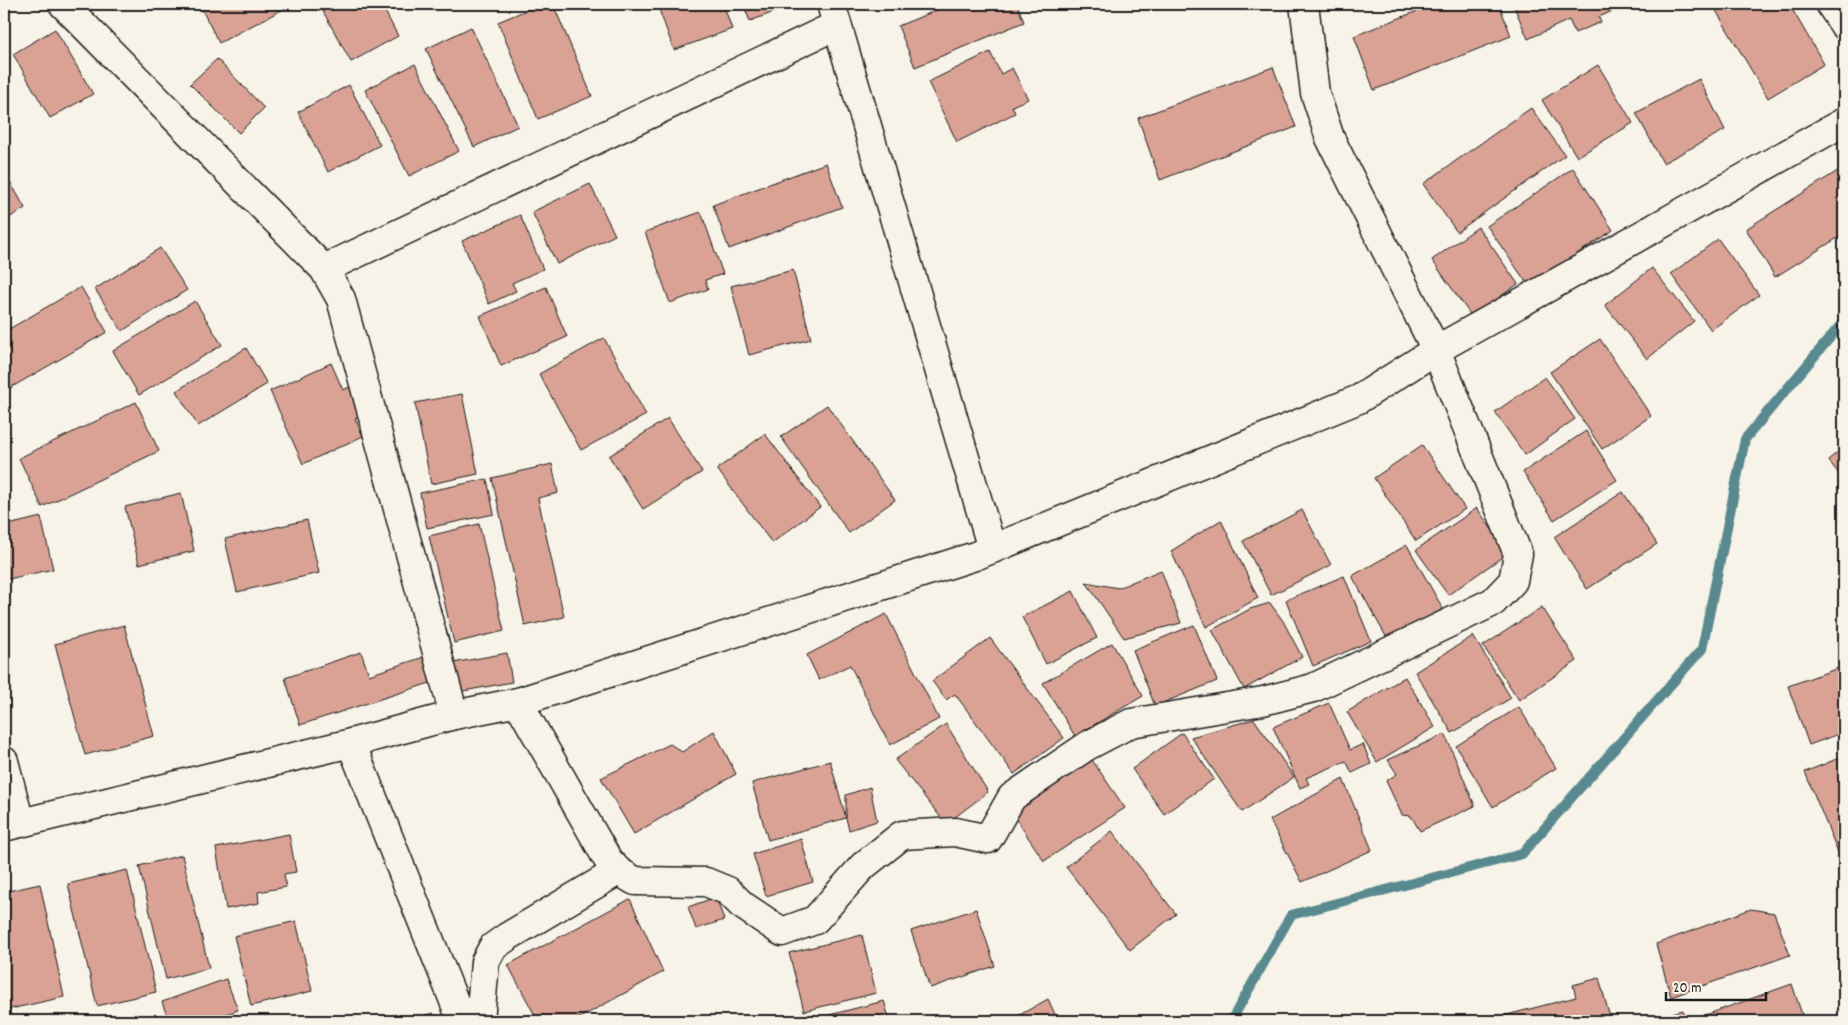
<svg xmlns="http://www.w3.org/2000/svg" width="1848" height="1025" viewBox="0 0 1848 1025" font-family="Dekko,sans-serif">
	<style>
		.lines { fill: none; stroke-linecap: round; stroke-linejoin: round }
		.stream { stroke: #59898f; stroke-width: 10 }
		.building { fill: #daa295; stroke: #1c1c1c }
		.minor-casing { stroke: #1c1c1c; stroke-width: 31 }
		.minor { stroke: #f7f3e8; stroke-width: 28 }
	</style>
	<rect width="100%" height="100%" fill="#f7f3e8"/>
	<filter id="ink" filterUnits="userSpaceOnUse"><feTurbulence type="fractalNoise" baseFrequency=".02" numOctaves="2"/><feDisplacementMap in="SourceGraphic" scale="10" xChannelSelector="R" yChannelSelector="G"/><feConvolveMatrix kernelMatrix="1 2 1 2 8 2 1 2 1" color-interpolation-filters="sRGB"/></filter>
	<g filter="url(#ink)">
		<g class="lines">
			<polyline class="stream" points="1231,1021 1291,915 1522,854 1702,649 1745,439 1844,321"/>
		</g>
		<g class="building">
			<polygon points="199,4 293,4 219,43"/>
			<polygon points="319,4 381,4 398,36 351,62"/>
			<polygon points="541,4 553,4 592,96 538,119 498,22"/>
			<polygon points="657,4 723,4 732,29 674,50"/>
			<polygon points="743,4 796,4 750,21"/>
			<polygon points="952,4 1017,4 1024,22 915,67 898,26"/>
			<polygon points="1435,4 1499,4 1511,36 1374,90 1354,36"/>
			<polygon points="1513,4 1628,4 1599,17 1601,22 1575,33 1569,20 1528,39"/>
			<polygon points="1712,4 1789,4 1824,64 1768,98"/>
			<polygon points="471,27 518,126 474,147 426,49"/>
			<polygon points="55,29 93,94 50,118 13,54"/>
			<polygon points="990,52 1001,74 1012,68 1028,99 1012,106 1015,113 957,142 928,82"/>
			<polygon points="217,59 264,108 239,133 190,84"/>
			<polygon points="415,64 459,151 409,176 365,90"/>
			<polygon points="1598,65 1633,123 1577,157 1542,100"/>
			<polygon points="1273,67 1296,127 1160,180 1138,118"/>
			<polygon points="1699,79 1725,130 1663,163 1636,113"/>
			<polygon points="349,85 380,145 328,172 298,112"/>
			<polygon points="1531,108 1565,155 1457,232 1423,184"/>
			<polygon points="826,163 842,207 729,249 713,205"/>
			<polygon points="1844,167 1844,234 1775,277 1746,229"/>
			<polygon points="1573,168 1613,230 1529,286 1487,226"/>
			<polygon points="4,171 25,208 4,221"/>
			<polygon points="590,184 615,235 557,264 532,212"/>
			<polygon points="701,212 723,274 705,280 708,289 670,303 645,232"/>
			<polygon points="520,215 543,269 512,283 516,291 489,304 462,241"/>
			<polygon points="1478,227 1518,284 1472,317 1432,260"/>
			<polygon points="1718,239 1759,295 1711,330 1671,274"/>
			<polygon points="160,248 187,290 122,331 95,289"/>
			<polygon points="1652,268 1694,321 1647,359 1605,305"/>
			<polygon points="793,270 811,339 749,355 731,286"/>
			<polygon points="81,287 107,332 5,391 4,389 4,332"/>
			<polygon points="546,287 567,337 501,366 480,316"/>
			<polygon points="195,301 222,345 139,395 113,351"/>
			<polygon points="604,338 646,415 581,450 539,374"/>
			<polygon points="1600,339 1651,416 1602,449 1550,372"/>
			<polygon points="246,348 267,384 198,426 176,391"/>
			<polygon points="331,363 343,390 352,386 365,413 355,418 363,436 303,464 270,391"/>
			<polygon points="1545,377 1575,419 1525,455 1495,412"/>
			<polygon points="462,394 478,474 431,484 415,403"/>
			<polygon points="136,402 159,451 42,507 19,458"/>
			<polygon points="827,405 895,500 849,533 781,437"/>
			<polygon points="668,418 702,472 643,509 609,456"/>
			<polygon points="1586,431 1617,480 1554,520 1523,472"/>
			<polygon points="765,434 820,507 772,543 717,469"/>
			<polygon points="1422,445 1465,509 1416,541 1374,478"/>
			<polygon points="1844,447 1844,480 1828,460"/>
			<polygon points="552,464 558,493 538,498 564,617 525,626 492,478"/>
			<polygon points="487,479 494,514 427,528 420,493"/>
			<polygon points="1623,492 1657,544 1587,589 1554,537"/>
			<polygon points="181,493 194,551 139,564 125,507"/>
			<polygon points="1477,508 1508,553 1448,595 1416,550"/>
			<polygon points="1302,510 1331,565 1271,595 1243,541"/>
			<polygon points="41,517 53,569 4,580 4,526"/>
			<polygon points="307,520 319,573 237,592 225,539"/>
			<polygon points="1221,520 1258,598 1206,627 1171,551"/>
			<polygon points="479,524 504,631 454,643 429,536"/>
			<polygon points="1407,545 1443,609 1388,640 1352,576"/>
			<polygon points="1161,570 1181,623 1124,638 1086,582 1118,588"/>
			<polygon points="1344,576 1371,641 1313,666 1286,600"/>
			<polygon points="1073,591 1097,638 1046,664 1022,617"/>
			<polygon points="1270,603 1283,621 1302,657 1244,689 1212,630 1250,609"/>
			<polygon points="1542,607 1577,661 1519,700 1483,646"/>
			<polygon points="886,614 939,719 890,745 850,665 819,680 807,655"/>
			<polygon points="124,625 154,736 85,755 55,644"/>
			<polygon points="1194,625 1217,681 1155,706 1133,650"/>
			<polygon points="1473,636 1511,698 1452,733 1415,672"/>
			<polygon points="990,638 1064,738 1014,774 955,694 946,700 932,681"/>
			<polygon points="1112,643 1143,696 1075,736 1043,683"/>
			<polygon points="361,652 369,675 424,657 433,682 300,725 285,678"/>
			<polygon points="507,653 512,682 458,692 453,663"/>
			<polygon points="1844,666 1844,732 1809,745 1788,686"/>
			<polygon points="1405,677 1435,727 1377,762 1347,712"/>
			<polygon points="1329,703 1350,750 1363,744 1371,764 1352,773 1346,761 1306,778 1309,784 1300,788 1273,727"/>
			<polygon points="1519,707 1556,768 1493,807 1456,746"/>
			<polygon points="1254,719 1294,777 1242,812 1191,737"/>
			<polygon points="946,724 988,792 946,824 895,760"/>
			<polygon points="714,731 736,774 634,834 601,778 670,744 682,752"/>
			<polygon points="1182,733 1214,779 1164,814 1132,769"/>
			<polygon points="1445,734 1475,806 1420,831 1411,816 1402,815 1386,781 1397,774 1388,760"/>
			<polygon points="1844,756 1844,855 1840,857 1805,772"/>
			<polygon points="1092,760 1125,808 1044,861 1012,813"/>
			<polygon points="830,761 846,818 768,840 752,783"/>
			<polygon points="1343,779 1372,850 1302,882 1270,820"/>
			<polygon points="870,787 877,821 849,830 846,818 846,795"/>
			<polygon points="1112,831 1176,914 1130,950 1066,867"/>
			<polygon points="289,834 296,872 284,874 286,887 258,892 259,903 226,909 216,848"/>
			<polygon points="801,839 813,882 766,896 753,854"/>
			<polygon points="182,855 209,968 166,979 139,866"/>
			<polygon points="127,870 156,992 97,1006 68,884"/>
			<polygon points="40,884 64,997 6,1010 4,997 4,892"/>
			<polygon points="716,897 724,920 696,929 688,907"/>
			<polygon points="630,899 663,972 574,1021 538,1021 508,965"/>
			<polygon points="976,909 995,966 930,988 911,931"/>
			<polygon points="1751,909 1774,913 1790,955 1671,997 1656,944"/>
			<polygon points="296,921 312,991 251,1006 234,936"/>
			<polygon points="862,935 876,993 804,1011 789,953"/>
			<polygon points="1599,978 1611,1021 1505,1021 1503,1016 1576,997 1573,985"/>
			<polygon points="226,979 238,1010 206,1021 169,1021 162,1002"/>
			<polygon points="1792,984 1804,1021 1702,1021 1700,1017"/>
			<polygon points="1048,999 1058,1021 1009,1021"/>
			<polygon points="884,1001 890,1021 806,1021"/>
			<polygon points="1683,1010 1686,1021 1644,1021"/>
			<polygon points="433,1013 435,1021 403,1021"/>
		</g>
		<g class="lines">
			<defs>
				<g id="minor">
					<polyline points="63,4 324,269 341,299 454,715"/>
					<polyline points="831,4 992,549"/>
					<polyline points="1830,4 1844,25"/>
					<polyline points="324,269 837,25"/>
					<polyline points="518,702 608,860 618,871 635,881 706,882 728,891 742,905 782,932 815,920 863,866 902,835 955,832 988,839 1012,797 1087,746 1131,723 1263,701 1313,688 1493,602 1513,581 1518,554 1436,350 1330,138 1315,93 1304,4"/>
					<polyline points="351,743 462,1021"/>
					<polyline points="4,761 20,823"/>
					<polyline points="4,827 351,743 454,715 518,702 975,556 1359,399 1436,350 1844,122"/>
					<polyline points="480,1021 485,962 493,947 507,937 618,871"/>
				</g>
			</defs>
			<use href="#minor" class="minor-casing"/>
			<use href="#minor" class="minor"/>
		</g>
	</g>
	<rect width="1848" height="1025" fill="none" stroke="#f7f3e8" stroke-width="20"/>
	<rect x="10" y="10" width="1828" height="1005" fill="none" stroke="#1c1c1c" stroke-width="2" filter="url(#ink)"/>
	<path d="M1666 992v8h100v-8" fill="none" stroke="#1c1c1c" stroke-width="2.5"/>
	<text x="1673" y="992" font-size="15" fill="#1c1c1c" stroke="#f7f3e8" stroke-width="4" paint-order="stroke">20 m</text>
</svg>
